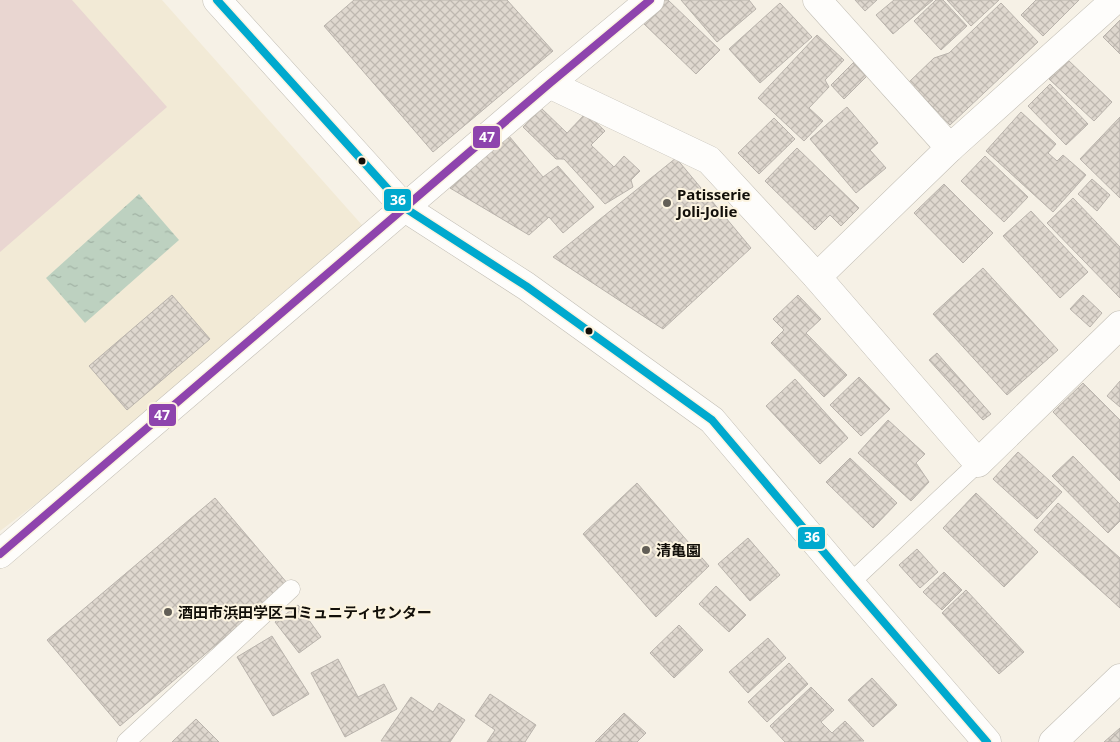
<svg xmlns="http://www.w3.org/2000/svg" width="1120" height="742" viewBox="0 0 1120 742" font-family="'Noto Sans','Noto Sans JP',sans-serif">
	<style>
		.built { fill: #f2ead6 }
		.pitch { fill: #e9d6d1 }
		.water { fill: url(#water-ripples) }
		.building { fill: url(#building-cross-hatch); stroke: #b9b3ac }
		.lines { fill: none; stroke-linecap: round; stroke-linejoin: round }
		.service-casing { stroke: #c2beb5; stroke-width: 19 }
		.minor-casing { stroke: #c2beb5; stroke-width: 29 }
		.tertiary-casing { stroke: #c2beb5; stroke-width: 29 }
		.service { stroke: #fefdfb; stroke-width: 18 }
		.minor { stroke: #fefdfb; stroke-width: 28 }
		.tertiary { stroke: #fefdfb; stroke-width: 28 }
		.bus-1-casing { stroke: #fcf4e0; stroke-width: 11 }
		.bus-2-casing { stroke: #fcf4e0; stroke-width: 11 }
		.bus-1 { stroke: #00a9ce; stroke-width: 8 }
		.bus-2 { stroke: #8e44ad; stroke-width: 8 }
		.bus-dot { fill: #120f09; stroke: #fcf4e0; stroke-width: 2 }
		.poi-dot { fill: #625e56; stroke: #fcf4e0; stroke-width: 2 }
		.labels { text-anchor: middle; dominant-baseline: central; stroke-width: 4; stroke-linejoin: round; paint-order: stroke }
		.poi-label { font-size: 15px; font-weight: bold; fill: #120f09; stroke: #fcf4e0; text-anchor: start }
		.line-badge { stroke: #fcf4e0; stroke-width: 2 }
		.badge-label { font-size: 14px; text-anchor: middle; font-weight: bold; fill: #fff }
	</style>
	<defs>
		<pattern id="water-ripples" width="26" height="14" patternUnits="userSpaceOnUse" patternTransform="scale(1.25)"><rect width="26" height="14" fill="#bdd1c0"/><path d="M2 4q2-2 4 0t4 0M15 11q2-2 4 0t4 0" fill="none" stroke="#a1b2a4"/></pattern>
		<pattern id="building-cross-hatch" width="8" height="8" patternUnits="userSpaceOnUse" patternTransform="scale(1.25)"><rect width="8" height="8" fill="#dfd8cf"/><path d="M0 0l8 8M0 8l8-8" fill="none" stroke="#beb8b0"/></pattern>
	</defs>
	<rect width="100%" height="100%" fill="#f6f1e6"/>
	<polygon class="built" points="0,0 162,0 378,243 0,531"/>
	<polygon class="pitch" points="0,0 72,0 167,107 0,252"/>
	<polygon class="water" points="139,194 179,240 85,323 46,278"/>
	<g class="building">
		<polygon points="354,0 507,0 553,51 433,152 324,26"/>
		<polygon points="663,0 668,0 720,50 696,74 642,22"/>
		<polygon points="681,0 749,0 756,9 717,42"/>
		<polygon points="855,0 877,0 865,11"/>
		<polygon points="894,0 933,0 893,34 876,15"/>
		<polygon points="936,0 943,0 967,26 941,50 914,21"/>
		<polygon points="947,0 999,0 971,26"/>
		<polygon points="1036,0 1079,0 1043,36 1021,15"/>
		<polygon points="780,3 812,37 760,83 729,49"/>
		<polygon points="1001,3 1038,42 950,125 909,82 934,58 949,53"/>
		<polygon points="1120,20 1120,54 1103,37"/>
		<polygon points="817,35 844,60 825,80 829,87 809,108 823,121 804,141 758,98"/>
		<polygon points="1068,60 1112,102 1094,121 1049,79"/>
		<polygon points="854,62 867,76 844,99 831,85"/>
		<polygon points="1050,84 1088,124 1066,145 1028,106"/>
		<polygon points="847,107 878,143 870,150 886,168 856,193 810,139"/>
		<polygon points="541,108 567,133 586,113 605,131 591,145 614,167 624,156 640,171 631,180 633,187 605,204 564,159 556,159 523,127"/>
		<polygon points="1021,112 1056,144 1048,153 1057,161 1063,155 1086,175 1053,212 986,151"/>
		<polygon points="1120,117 1120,198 1080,159"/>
		<polygon points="774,118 795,139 759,174 738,153"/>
		<polygon points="509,136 543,177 558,166 594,207 563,233 549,217 529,235 450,188"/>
		<polygon points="797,148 859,208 841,226 830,215 815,230 765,181"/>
		<polygon points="985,156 1028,197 1004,222 961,181"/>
		<polygon points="676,158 751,248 663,329 553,257"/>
		<polygon points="1092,179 1110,195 1097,211 1078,194"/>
		<polygon points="944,184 993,233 963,263 914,213"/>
		<polygon points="1073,198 1120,247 1120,298 1047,223"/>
		<polygon points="1031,211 1088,272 1060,298 1003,236"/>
		<polygon points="983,268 1058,350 1007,395 933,314"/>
		<polygon points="172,295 210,339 127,410 89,366"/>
		<polygon points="798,295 821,319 806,333 847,375 824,397 771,343 784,330 773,319"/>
		<polygon points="1083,295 1102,313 1090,327 1070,309"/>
		<polygon points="937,353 991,414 983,420 929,360"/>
		<polygon points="859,377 890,409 861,436 830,405"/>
		<polygon points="795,379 848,438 820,464 766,406"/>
		<polygon points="1120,381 1120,407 1107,396"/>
		<polygon points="1083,383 1120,420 1120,481 1053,412"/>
		<polygon points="888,420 925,454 916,463 929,482 911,501 858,453"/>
		<polygon points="1018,452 1062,492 1037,519 993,479"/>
		<polygon points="1073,456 1120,504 1120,521 1108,533 1052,476"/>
		<polygon points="850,458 897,503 873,528 826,482"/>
		<polygon points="637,483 709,566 656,617 583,534"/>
		<polygon points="976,493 1038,552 1004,587 943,528"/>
		<polygon points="215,498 288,584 120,726 47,640"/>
		<polygon points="1058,503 1120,558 1120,608 1034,530"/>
		<polygon points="748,538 780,575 750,601 718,564"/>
		<polygon points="917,549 938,572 920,588 899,565"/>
		<polygon points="944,572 962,590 942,610 923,592"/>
		<polygon points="716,586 746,615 729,632 699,604"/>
		<polygon points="966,590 1024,652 999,674 942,613"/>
		<polygon points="298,605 321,637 299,653 275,622"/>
		<polygon points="679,625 703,650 674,678 650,653"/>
		<polygon points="272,636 309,694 273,716 237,657"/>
		<polygon points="768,638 786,658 748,693 729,672"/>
		<polygon points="338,659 358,697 384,684 397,709 345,737 311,673"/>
		<polygon points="789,663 808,684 767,722 748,702"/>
		<polygon points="872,678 897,705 873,727 848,700"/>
		<polygon points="811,687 834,710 821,722 832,733 845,721 864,741 785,742 770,726"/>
		<polygon points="490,694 536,725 525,742 487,742 495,730 475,716"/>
		<polygon points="411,697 433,712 439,703 465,720 450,742 381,741"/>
		<polygon points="624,713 646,733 637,742 595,742"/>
		<polygon points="196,719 219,742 172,742"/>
		<polygon points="1120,728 1120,742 1104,742"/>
	</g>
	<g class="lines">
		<defs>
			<g id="service">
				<polyline points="850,583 978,463"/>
				<polyline points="126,742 291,589"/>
			</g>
			<g id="minor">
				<polyline points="817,0 950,148"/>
				<polyline points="549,84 709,160 817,277 978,463 1120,325"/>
				<polyline points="817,277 950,148 1115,0"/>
				<polyline points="0,554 549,84 650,0"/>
			</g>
			<g id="tertiary">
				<polyline points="217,0 405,208 526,286 712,420 850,583 987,742"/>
				<polyline points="1053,742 1120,678"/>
			</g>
		</defs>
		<use href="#service" class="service-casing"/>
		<use href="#minor" class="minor-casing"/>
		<use href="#tertiary" class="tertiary-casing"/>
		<use href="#service" class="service"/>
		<use href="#minor" class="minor"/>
		<use href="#tertiary" class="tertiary"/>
		<defs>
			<polyline id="bus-1" points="217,0 405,208 526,286 712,420 850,583 987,742"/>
			<polyline id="bus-2" points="0,554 549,84 650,0"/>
		</defs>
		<use href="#bus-1" class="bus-1-casing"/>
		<use href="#bus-2" class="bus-2-casing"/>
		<use href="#bus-1" class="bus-1"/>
		<use href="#bus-2" class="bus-2"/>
	</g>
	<g class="bus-dot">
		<circle cx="362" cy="161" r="4.5"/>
		<circle cx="589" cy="331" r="4.5"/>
	</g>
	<g class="poi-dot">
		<circle cx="667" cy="203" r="5"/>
		<circle cx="646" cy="550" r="5"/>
		<circle cx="168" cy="612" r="5"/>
	</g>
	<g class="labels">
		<g class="poi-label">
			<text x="677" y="194">Patisserie<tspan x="677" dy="17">Joli-Jolie</tspan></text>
			<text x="656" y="550">清亀園</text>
			<text x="178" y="612">酒田市浜田学区コミュニティセンター</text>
		</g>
	</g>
	<g class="line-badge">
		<rect x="472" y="125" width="29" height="24" rx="5" fill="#8e44ad"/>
		<rect x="383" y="188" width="29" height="24" rx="5" fill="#00a9ce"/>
		<rect x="148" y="403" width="29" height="24" rx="5" fill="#8e44ad"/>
		<rect x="797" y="526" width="29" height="24" rx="5" fill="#00a9ce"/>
	</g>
	<g class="badge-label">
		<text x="487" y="142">47</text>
		<text x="398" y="205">36</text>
		<text x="162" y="420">47</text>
		<text x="812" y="542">36</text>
	</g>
</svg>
